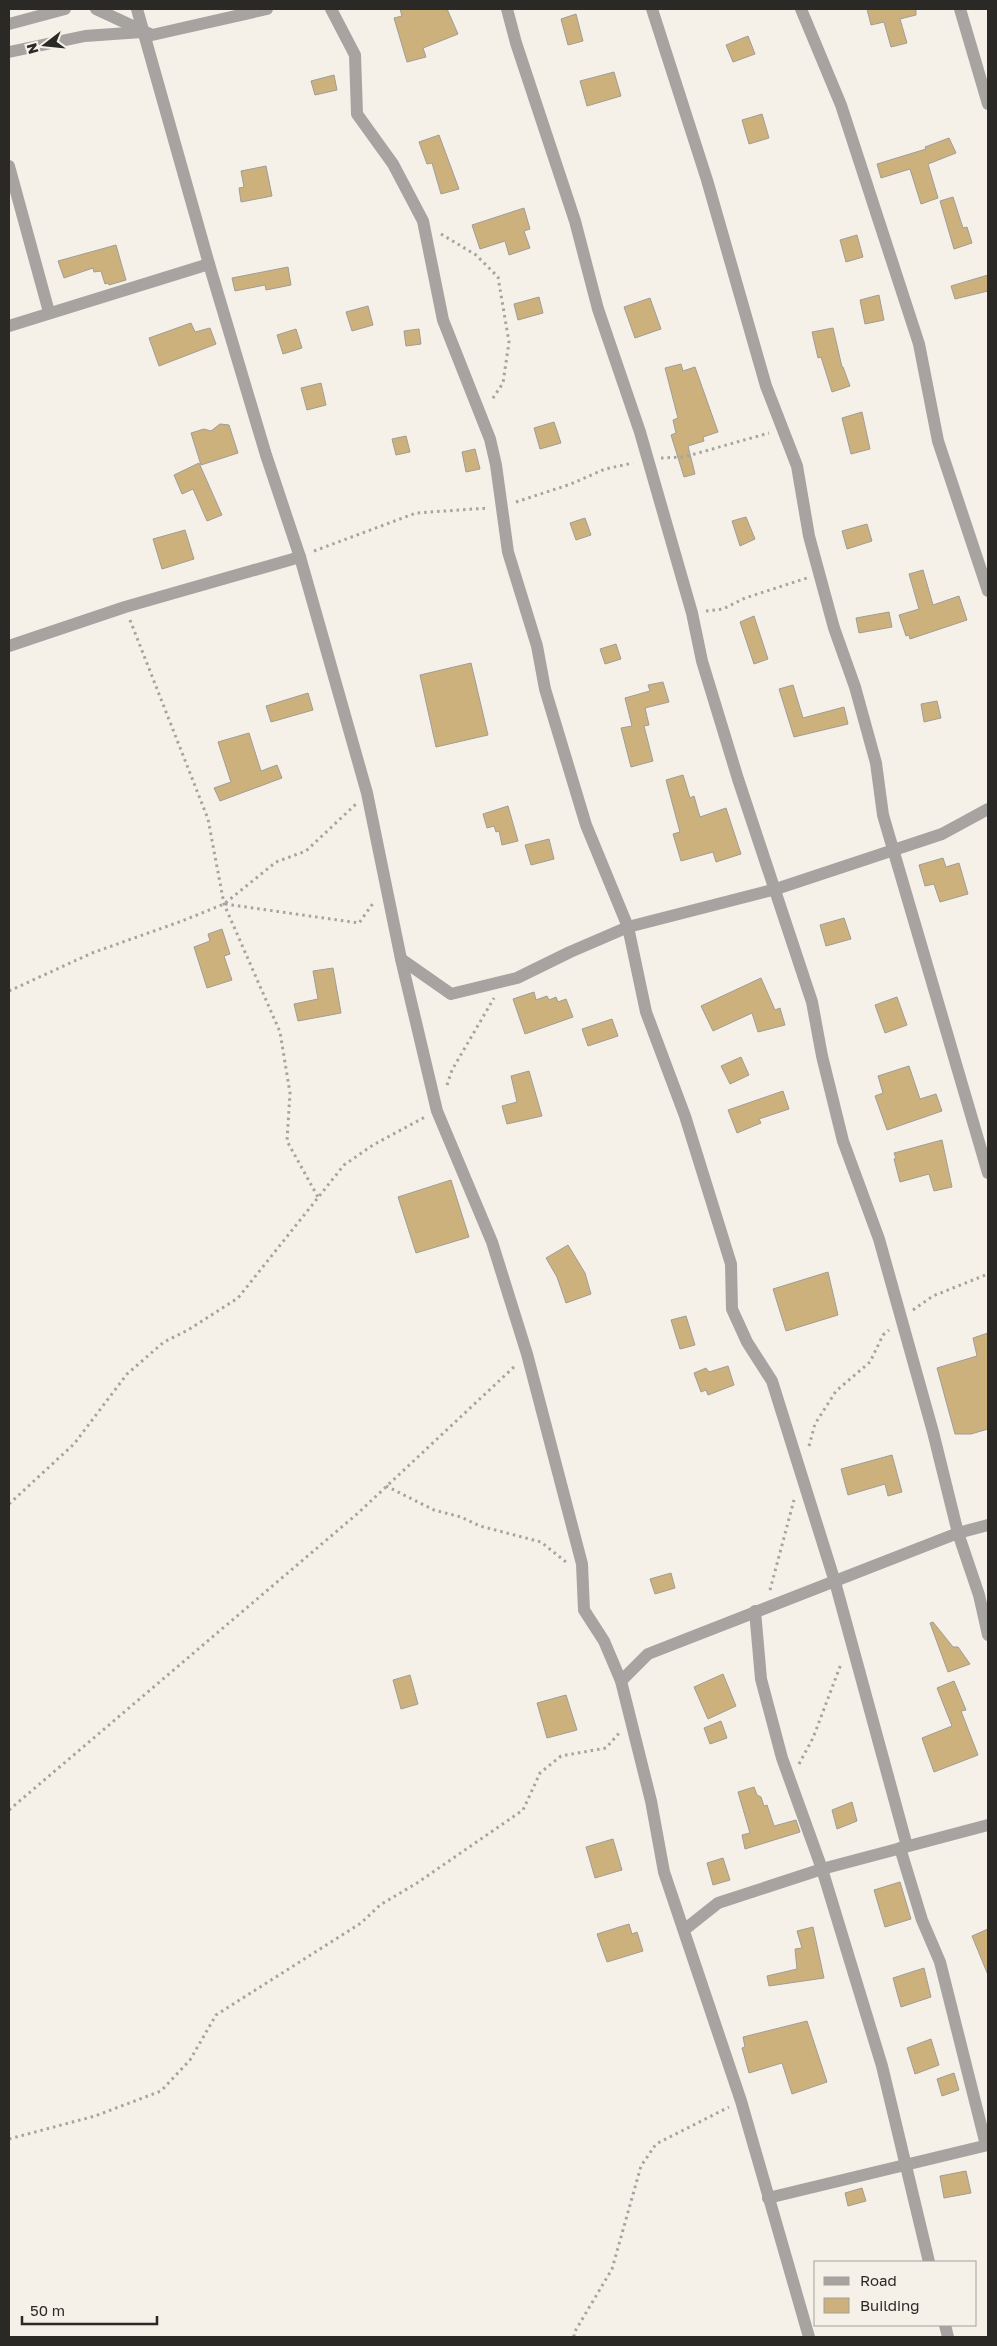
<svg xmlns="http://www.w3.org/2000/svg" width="997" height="2346" viewBox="0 0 997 2346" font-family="'Golos Text',sans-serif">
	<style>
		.building { fill: #ccb17d; stroke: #a19d96 }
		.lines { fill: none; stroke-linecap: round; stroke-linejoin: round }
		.path { stroke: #a7a49e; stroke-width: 3; stroke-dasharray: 2.5 4; stroke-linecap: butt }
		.minor { stroke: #a7a3a1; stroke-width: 12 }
	</style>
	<rect width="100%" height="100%" fill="#f5f1e9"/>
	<g class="building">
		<polygon points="400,9 447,9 458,34 423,48 426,57 407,62 394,18 402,16"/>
		<polygon points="867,9 916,9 916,15 900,19 907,43 891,47 884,22 871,25"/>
		<polygon points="576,14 583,41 568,45 561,19"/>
		<polygon points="748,36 755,54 733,62 726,45"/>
		<polygon points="614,72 621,96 587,106 580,81"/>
		<polygon points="334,75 337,90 315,95 311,81"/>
		<polygon points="762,114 769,138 749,144 742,120"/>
		<polygon points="439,135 459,189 441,194 432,163 427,164 419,142"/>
		<polygon points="949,138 956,153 928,164 938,198 921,204 910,169 881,178 877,164 926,149 925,147"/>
		<polygon points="266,166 272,196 241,202 239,188 244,187 241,171"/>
		<polygon points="953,197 963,228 967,227 972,243 954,249 940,201"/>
		<polygon points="524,208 530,229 524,231 530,248 509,255 505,241 480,249 472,225"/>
		<polygon points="857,235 863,257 846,262 840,240"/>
		<polygon points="116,245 126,280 109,285 108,283 105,284 101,271 94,272 93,268 64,278 58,261"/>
		<polygon points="288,267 291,285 266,290 265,285 235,291 232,278"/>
		<polygon points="988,275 988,291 955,299 951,286"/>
		<polygon points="879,295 884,320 865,324 860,300"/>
		<polygon points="539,297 543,313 518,320 514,304"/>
		<polygon points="650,298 661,329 635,338 624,307"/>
		<polygon points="368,306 373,325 352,331 346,312"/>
		<polygon points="191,323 195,332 210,328 216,344 159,366 149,338"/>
		<polygon points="833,328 842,367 843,367 850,386 832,392 821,357 818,358 812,332"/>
		<polygon points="296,329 302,348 283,354 277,335"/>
		<polygon points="419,329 421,344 406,346 404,331"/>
		<polygon points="681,364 683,371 695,367 718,432 703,437 704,441 688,446 695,474 684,477 671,435 676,433 673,420 678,418 665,368"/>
		<polygon points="321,383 326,405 307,410 301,388"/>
		<polygon points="862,412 870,449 851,454 842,418"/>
		<polygon points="554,422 561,443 540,449 534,428"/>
		<polygon points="220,424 229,425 238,453 201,465 191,433 204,429 211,431"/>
		<polygon points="406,436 410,452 396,455 392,439"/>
		<polygon points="475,449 480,469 466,472 462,452"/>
		<polygon points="199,463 222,515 207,521 193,489 182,494 174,475"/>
		<polygon points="746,517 755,539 740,546 732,521"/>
		<polygon points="585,518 591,535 576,540 570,523"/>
		<polygon points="867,524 872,541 847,549 842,531"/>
		<polygon points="185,530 194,559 162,569 153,539"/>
		<polygon points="923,570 933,605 959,596 967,620 910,639 909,635 906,636 899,615 919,609 909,574"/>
		<polygon points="889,612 892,627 859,633 856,618"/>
		<polygon points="754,616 768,659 754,664 740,622"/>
		<polygon points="616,644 621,659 605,664 600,649"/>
		<polygon points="471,663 488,735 436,747 420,675"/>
		<polygon points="663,682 669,702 645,708 649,725 644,726 653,761 631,767 621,728 632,726 625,698 650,691 648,685"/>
		<polygon points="793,685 803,718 844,707 848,724 794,737 779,689"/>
		<polygon points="308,693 313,710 271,722 266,706"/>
		<polygon points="937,701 941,718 924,722 921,704"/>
		<polygon points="249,733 261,771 277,765 282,778 220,801 214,788 231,782 218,742"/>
		<polygon points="683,775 690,798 694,796 700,817 726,808 741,854 716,862 713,852 681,861 673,834 680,832 666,780"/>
		<polygon points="508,806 518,841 502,845 499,831 496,832 494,826 487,828 483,814"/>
		<polygon points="549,839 554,859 531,865 525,845"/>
		<polygon points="943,858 946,867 959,863 968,894 940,902 934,884 925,886 919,865"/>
		<polygon points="844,918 851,939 826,946 820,925"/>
		<polygon points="222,929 230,954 224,956 232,980 207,988 194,947 210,941 208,934"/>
		<polygon points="333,968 341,1013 298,1021 294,1004 318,999 313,971"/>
		<polygon points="761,978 775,1010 780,1008 785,1025 758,1032 752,1013 713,1031 701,1006"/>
		<polygon points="534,992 536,1000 547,996 549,1000 556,997 558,1002 566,999 573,1017 525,1034 513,999"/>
		<polygon points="897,997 907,1025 885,1033 875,1005"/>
		<polygon points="612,1019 618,1036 588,1046 582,1029"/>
		<polygon points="741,1057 749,1075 730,1084 721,1066"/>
		<polygon points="909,1066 920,1099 936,1094 942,1111 887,1130 875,1096 883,1093 878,1076"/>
		<polygon points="529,1071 542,1116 507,1124 502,1106 517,1102 511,1076"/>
		<polygon points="783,1091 789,1109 759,1119 761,1123 737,1133 728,1110"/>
		<polygon points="942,1140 952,1187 934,1191 929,1174 900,1182 894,1159 896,1158 894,1153"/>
		<polygon points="451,1180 469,1237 416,1253 398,1197"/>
		<polygon points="568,1245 585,1273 591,1294 566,1303 557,1277 546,1258"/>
		<polygon points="828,1272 838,1315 786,1331 773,1289"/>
		<polygon points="686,1316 695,1345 680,1349 671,1320"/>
		<polygon points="988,1333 988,1429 971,1434 955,1434 937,1368 977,1356 973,1338"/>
		<polygon points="728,1366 734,1385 708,1395 706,1390 701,1392 694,1373 706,1368 709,1372"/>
		<polygon points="892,1455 902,1492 888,1496 885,1484 848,1495 841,1469"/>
		<polygon points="671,1573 675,1588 655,1594 650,1579"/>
		<polygon points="933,1622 953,1647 958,1647 970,1664 948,1672 930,1623"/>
		<polygon points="723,1674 736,1706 708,1719 694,1687"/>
		<polygon points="410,1675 418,1704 401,1709 393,1680"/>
		<polygon points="954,1681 966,1710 961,1711 978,1755 934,1772 922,1738 952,1726 937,1688"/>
		<polygon points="566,1695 577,1730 547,1738 537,1703"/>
		<polygon points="721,1721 727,1738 710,1744 704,1728"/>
		<polygon points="754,1787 757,1795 761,1797 764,1806 767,1805 774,1826 796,1820 800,1832 745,1849 742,1835 750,1833 738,1792"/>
		<polygon points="852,1802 857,1821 837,1829 832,1810"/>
		<polygon points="613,1839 622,1870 595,1878 586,1847"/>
		<polygon points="723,1858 730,1880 713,1885 707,1863"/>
		<polygon points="900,1882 911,1919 885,1927 874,1890"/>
		<polygon points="629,1924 632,1934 637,1932 643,1951 607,1962 597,1934"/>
		<polygon points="813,1927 824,1978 769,1986 767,1976 797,1969 795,1949 802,1948 797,1931"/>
		<polygon points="988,1929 988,1975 972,1936"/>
		<polygon points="924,1968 931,1997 901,2007 893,1978"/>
		<polygon points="807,2021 827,2082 792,2094 782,2063 749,2073 742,2048 745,2047 743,2037"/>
		<polygon points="931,2039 939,2065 915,2074 907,2048"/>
		<polygon points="954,2073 959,2090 942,2096 937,2079"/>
		<polygon points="966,2171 971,2193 944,2198 940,2176"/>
		<polygon points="862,2188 866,2201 848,2206 845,2193"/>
	</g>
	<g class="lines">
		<g class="path">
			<polyline points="441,234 476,255 498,277 509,342 503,383 491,401"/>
			<polyline points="661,458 684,457 769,433"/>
			<polyline points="516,502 571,484 605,469 633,463"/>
			<polyline points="314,551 416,513 488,508"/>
			<polyline points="706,611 723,609 745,598 807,578"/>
			<polyline points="130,620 208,819 224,904 280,1032 290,1093 287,1141 319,1199"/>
			<polyline points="225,904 359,923 374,902"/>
			<polyline points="9,991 92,953 182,921 224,904 276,862 306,851 356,804"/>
			<polyline points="447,1085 452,1070 494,998"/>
			<polyline points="913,1310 933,1296 988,1274"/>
			<polyline points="809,1446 815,1424 836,1391 870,1362 883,1335 889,1330"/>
			<polyline points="386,1486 434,1510 461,1517 480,1526 541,1542 566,1562"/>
			<polyline points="9,1504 74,1444 127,1374 164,1342 188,1330 238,1298 344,1165 373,1145 425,1117"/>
			<polyline points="770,1590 794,1500"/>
			<polyline points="799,1764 813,1738 841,1664"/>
			<polyline points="9,1810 357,1514 516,1365"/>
			<polyline points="9,2139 95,2116 161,2091 190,2060 216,2015 361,1923 380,1905 417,1883 523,1810 540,1773 561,1756 606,1748 620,1732"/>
			<polyline points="574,2337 574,2333 612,2269 641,2166 656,2144 729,2107"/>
		</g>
		<g class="minor">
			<polyline points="96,9 152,35 267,9"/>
			<polyline points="137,9 209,264 266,455 300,557 367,793 401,959 437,1111 492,1242 527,1354 582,1564 584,1610 604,1641 621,1681 651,1801 664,1872 741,2101 809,2337"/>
			<polyline points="331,9 355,55 357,114 393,164 423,221 443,320 490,439 496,465 508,552 537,646 545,689 586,825 628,927 646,1012 685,1116 731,1264 732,1309 747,1342 772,1381 835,1582 907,1846"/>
			<polyline points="507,9 516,43 575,221 598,309 640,432 692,613 702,661 738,779 812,1002 822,1056 843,1141 879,1239 933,1432 958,1533 979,1595 988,1635"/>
			<polyline points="652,9 707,180 766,386 797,466 809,536 834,628 855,687 876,763 883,815 988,1173"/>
			<polyline points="801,9 841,105 919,344 938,441 988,591"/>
			<polyline points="960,9 988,104"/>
			<polyline points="9,24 65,9"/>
			<polyline points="9,52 85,36 142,32"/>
			<polyline points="9,166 49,312"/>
			<polyline points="9,326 209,264"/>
			<polyline points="9,646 125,607 300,557"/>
			<polyline points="401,959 451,994 517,978 570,952 628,927 776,889 942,834 988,809"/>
			<polyline points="755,1611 761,1679 782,1758 822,1869 882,2066 929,2262"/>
			<polyline points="621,1681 648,1654 958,1533 988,1525"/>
			<polyline points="900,1848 922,1920 940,1962 986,2145"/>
			<polyline points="684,1930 718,1903 822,1869 988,1825"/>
			<polyline points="768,2198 988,2145"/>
			<polyline points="945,2325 948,2337"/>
		</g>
	</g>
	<rect width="997" height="2346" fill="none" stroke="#2a2926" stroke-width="20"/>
	<rect x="814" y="2261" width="162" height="65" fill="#f5f1e9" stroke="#a4a19b"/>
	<rect x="824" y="2277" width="25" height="8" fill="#a7a3a1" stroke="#a4a19b"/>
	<text x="860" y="2286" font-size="15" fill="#2a2926">Road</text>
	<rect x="824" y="2298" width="25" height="15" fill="#ccb17d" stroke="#a4a19b"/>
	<text x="860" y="2311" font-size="15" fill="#2a2926">Building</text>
	<g transform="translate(45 45) rotate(254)" stroke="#f5f1e9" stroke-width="4" paint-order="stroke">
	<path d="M0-4L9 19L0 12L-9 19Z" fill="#2a2926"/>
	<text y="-8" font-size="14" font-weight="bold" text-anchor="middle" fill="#2a2926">N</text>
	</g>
	<path d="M22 2316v8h135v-8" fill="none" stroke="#2a2926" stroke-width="2.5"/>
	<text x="30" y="2316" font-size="15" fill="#2a2926" stroke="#f5f1e9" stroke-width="4" paint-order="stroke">50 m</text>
</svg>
